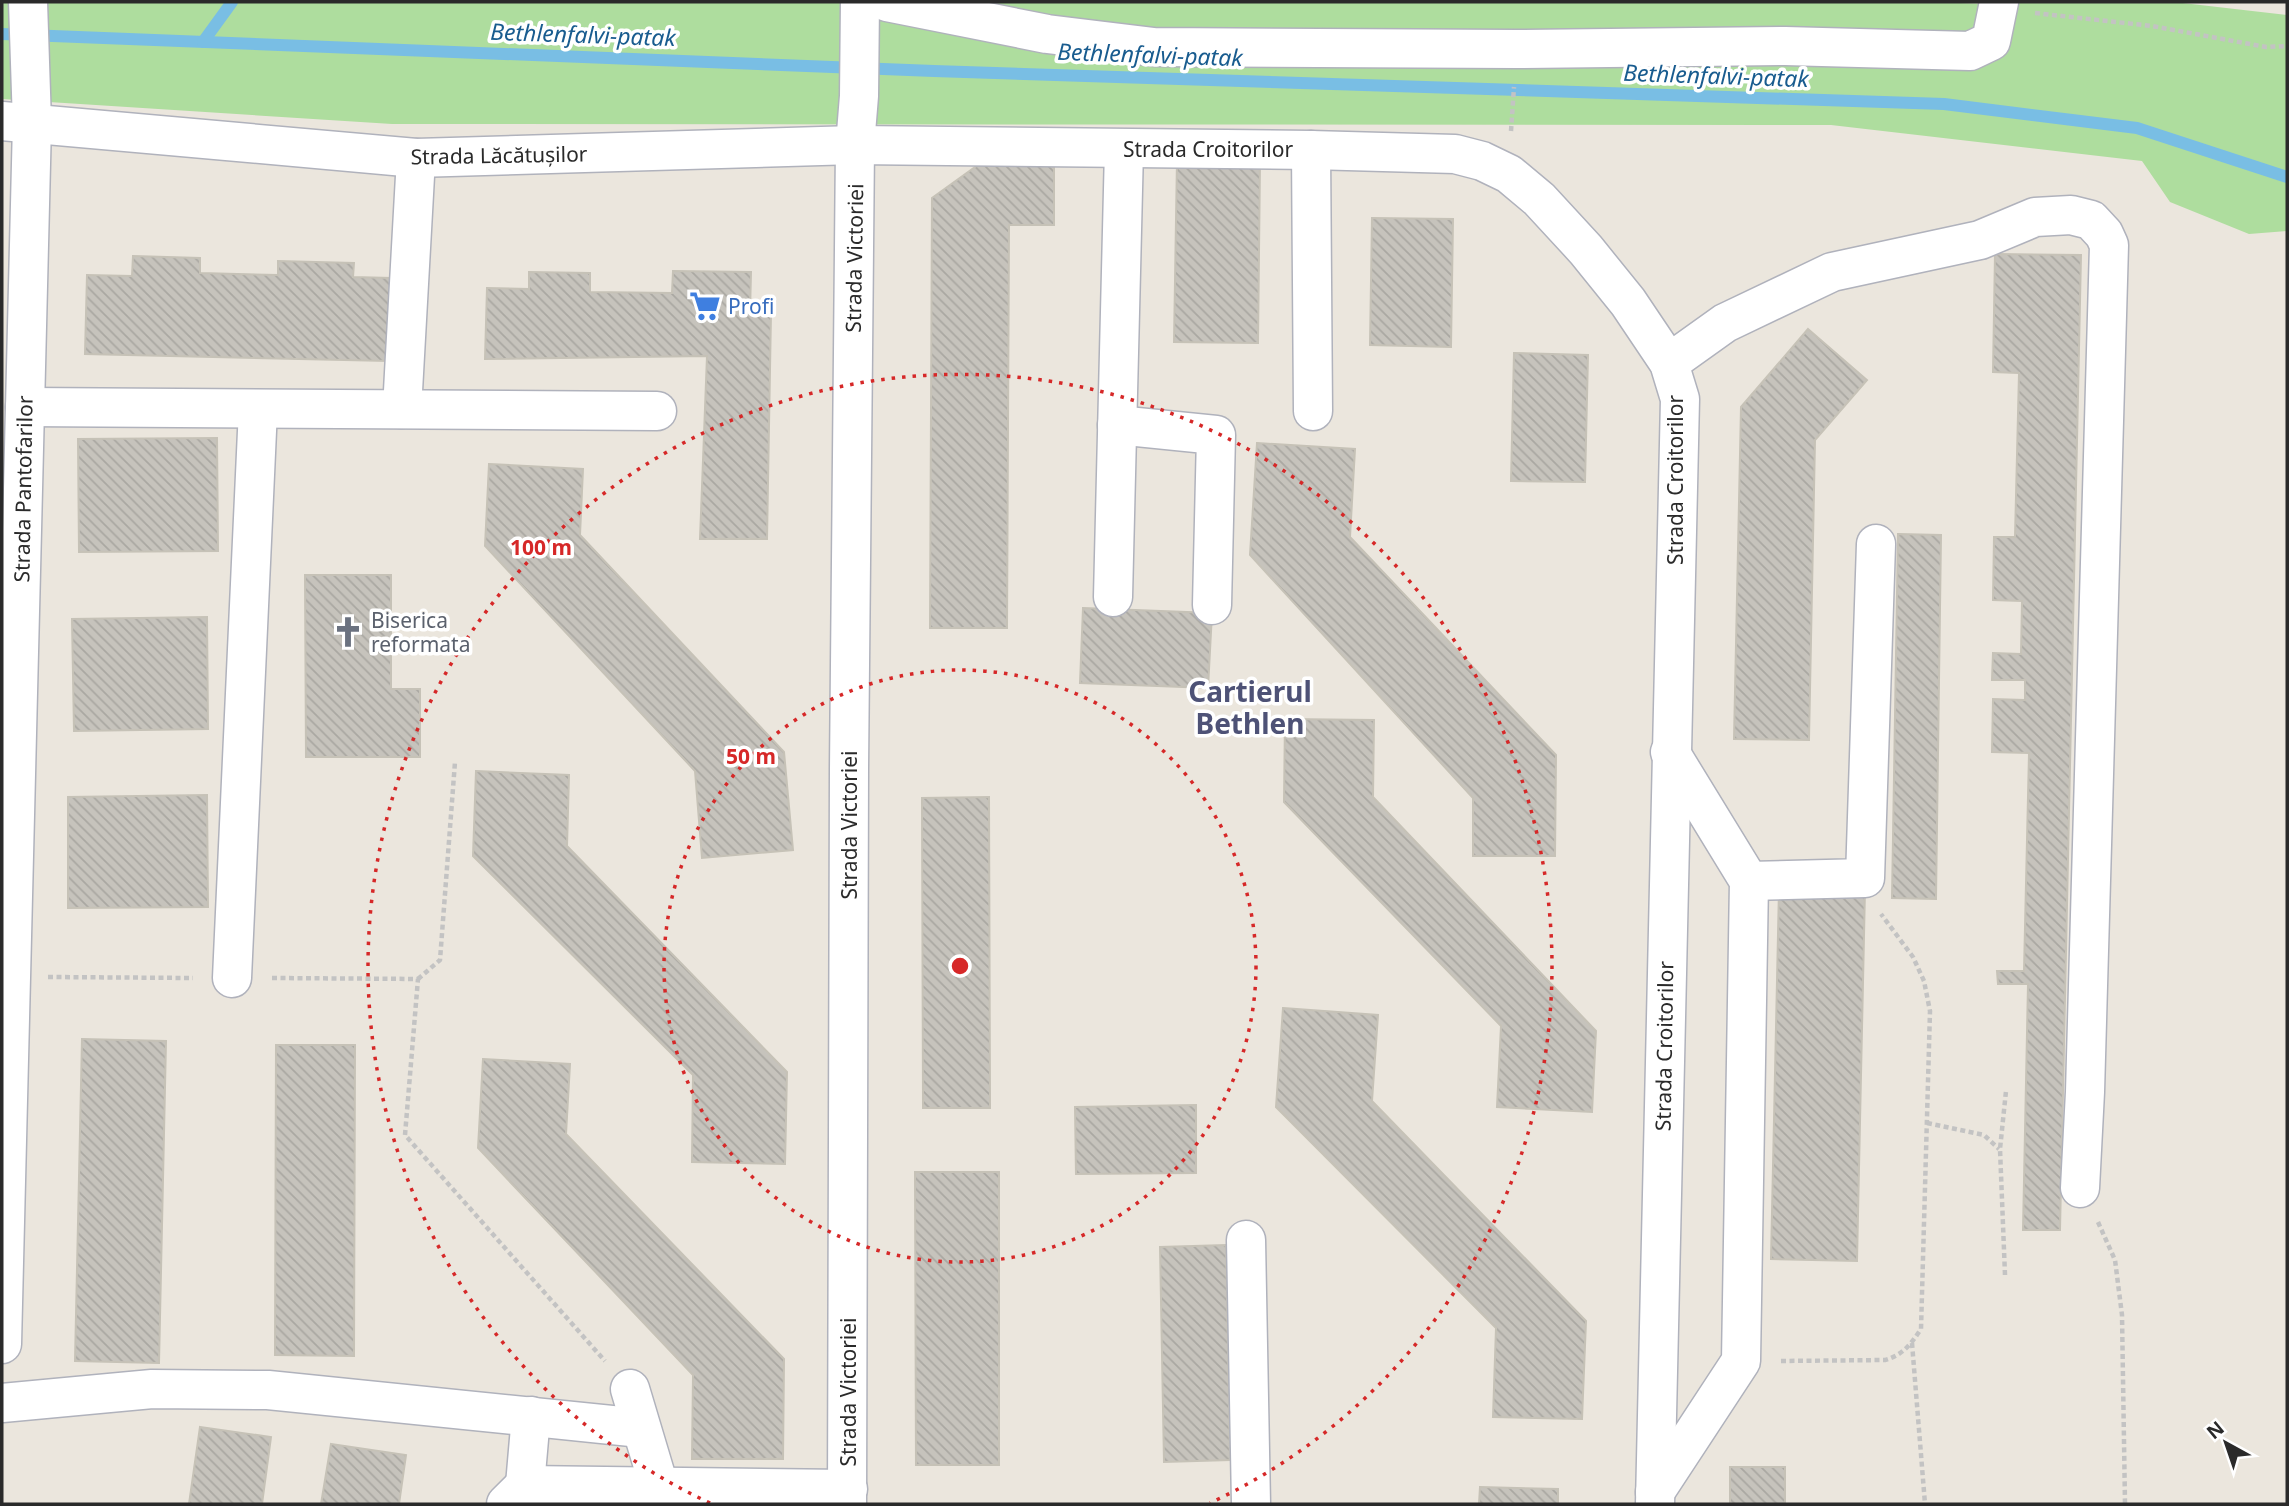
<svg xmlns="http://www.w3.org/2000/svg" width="2289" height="1506" viewBox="0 0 2289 1506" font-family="'Noto Sans',sans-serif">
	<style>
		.grass { fill: #aedd9e }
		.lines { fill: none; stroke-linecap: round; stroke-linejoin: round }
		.stream { stroke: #79bee4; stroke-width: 12 }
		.building { fill: url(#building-back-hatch); stroke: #c6c2b7; stroke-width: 2 }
		.minor-casing { stroke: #b0b2bc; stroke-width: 41 }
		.path { stroke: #c3c3c3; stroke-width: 4.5; stroke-dasharray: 5 3.5; stroke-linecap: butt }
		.minor { stroke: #fff; stroke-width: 38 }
		.ring { fill: none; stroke: #d62828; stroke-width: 3.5; stroke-dasharray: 3.5 7 }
		.labels { text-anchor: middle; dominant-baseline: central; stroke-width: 7; stroke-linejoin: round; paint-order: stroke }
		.street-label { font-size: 21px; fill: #2a2a2a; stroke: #fff }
		.shop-label { font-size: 21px; fill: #366cbe; stroke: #fff; text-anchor: start }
		.worship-label { font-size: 21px; fill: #5b616d; stroke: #fff; text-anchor: start }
		.water-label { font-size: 23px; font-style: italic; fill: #195c8f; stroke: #fff }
		.district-label { font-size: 28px; font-weight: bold; fill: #4e5276; stroke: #fff }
		.centre { fill: #d62828; stroke: #fff; stroke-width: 3.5 }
		.ring-label { font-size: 21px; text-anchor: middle; font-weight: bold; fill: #d62828; stroke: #fff; stroke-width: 7; stroke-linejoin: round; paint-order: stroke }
	</style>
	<defs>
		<pattern id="building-back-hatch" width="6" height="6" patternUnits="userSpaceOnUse" patternTransform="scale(1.75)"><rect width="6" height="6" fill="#c6c3bc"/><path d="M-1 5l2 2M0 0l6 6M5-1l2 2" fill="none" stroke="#aaa8a2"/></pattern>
	</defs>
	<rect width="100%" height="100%" fill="#ebe6dd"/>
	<polygon class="grass" points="2,2 1933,2 1988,4 2001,2 2174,2 2287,15 2287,231 2249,234 2170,202 2142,161 1831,125 392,124 2,99"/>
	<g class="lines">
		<g class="stream">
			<polyline points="2,34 934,71 1944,104 2137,128 2287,177"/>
			<polyline points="203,42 232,2"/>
		</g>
	</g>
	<g class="building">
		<polygon points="1177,160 1260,161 1258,343 1174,342"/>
		<polygon points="982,162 1054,162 1054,225 1009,225 1007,628 930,628 932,198"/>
		<polygon points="1372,218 1453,219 1451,347 1370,345"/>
		<polygon points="1995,254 2081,255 2060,1230 2023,1230 2028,984 1998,984 1997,971 2024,971 2029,753 1992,752 1993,699 2025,700 2025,680 1992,680 1993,653 2021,654 2022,601 1993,600 1994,537 2015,537 2019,373 1993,372"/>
		<polygon points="133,256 200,258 200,273 278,275 278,261 354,263 353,277 391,278 388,361 85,354 87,275 132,276"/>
		<polygon points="673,271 751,272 750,313 771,313 767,539 700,539 707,356 485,359 487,288 529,289 529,272 590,273 590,292 672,293"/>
		<polygon points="1808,329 1867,380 1815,440 1809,740 1734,739 1741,407"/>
		<polygon points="1514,353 1588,355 1585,482 1511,481"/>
		<polygon points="217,438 218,551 79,552 78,439"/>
		<polygon points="1257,443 1355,449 1350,537 1556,755 1555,856 1473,856 1473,798 1250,555"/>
		<polygon points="489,464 583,469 580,535 784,752 793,850 702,858 695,771 485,546"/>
		<polygon points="1898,534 1941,535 1936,899 1892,898"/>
		<polygon points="305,575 391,575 391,689 420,689 420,757 306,757"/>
		<polygon points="1083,608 1212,613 1208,688 1080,683"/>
		<polygon points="207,617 208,729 74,731 72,619"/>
		<polygon points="1285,719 1374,720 1373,797 1596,1031 1592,1112 1497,1107 1501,1026 1284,802"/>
		<polygon points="476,771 569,775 567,846 787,1072 785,1164 692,1162 693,1075 473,856"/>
		<polygon points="207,795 208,907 68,908 68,797"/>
		<polygon points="989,797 990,1108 923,1108 922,798"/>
		<polygon points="1779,888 1865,889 1857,1261 1771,1259"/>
		<polygon points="1283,1008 1378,1015 1372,1101 1586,1321 1582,1419 1493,1417 1496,1328 1276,1107"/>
		<polygon points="82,1039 166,1041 159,1363 75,1361"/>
		<polygon points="276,1045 355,1045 354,1356 275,1355"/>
		<polygon points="483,1059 570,1064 566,1134 784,1359 783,1459 692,1459 693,1375 478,1148"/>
		<polygon points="1196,1105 1196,1173 1076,1174 1075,1107"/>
		<polygon points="915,1172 999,1172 999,1465 916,1465"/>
		<polygon points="1226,1245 1230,1460 1164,1462 1160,1247"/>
		<polygon points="200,1427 271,1437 262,1504 189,1504"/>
		<polygon points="331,1444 406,1455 399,1504 321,1504"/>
		<rect x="1730" y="1467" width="55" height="37"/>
		<polygon points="1480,1487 1558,1489 1558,1504 1479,1504"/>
	</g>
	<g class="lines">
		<defs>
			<g id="minor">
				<polyline points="887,2 1047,34 1154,47 1515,49 1785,46 1970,51 1991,41 1999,2"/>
				<polyline points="2,121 416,158 855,145 1311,150 1455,154 1482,161 1509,174 1539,199 1586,250 1628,302 1669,363 1680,399 1655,1504"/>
				<polyline points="1311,150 1313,411"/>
				<polyline points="1669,363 1725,323 1832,272 1980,240 2035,217 2071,215 2091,220 2104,234 2109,245 2085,1092 2080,1188"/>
				<polyline points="25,407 657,411"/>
				<polyline points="402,409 416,158"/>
				<polyline points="1117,425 1216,435 1212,605"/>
				<polyline points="1113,597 1124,149"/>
				<polyline points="1749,881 1865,878 1876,544"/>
				<polyline points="232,978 258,409"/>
				<polyline points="1246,1240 1251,1504"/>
				<polyline points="2,1344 32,123 28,2"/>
				<polyline points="630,1389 659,1486 657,1504"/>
				<polyline points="2,1403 152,1389 268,1390 641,1428"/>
				<polyline points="525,1485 531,1416"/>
				<polyline points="1655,1492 1741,1361 1749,881 1670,752"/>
				<polyline points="506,1504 525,1485 848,1489"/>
				<polyline points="847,1504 849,769 855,145 859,96 860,2"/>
			</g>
		</defs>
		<use href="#minor" class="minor-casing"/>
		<g class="path">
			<polyline points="2035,13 2152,26 2266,47 2287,46"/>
			<polyline points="1511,131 1514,87"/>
			<polyline points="48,977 193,978"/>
			<polyline points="272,978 418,979 405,1135 605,1361"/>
			<polyline points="418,979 440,960 455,762"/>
			<polyline points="1927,1123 1984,1135 1999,1149"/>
			<polyline points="2098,1222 2115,1260 2122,1315 2125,1504"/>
			<polyline points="2005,1275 2000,1149 2006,1091"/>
			<polyline points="1912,1343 1925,1504"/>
			<path d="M1781,1361L1885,1360C1903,1355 1911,1344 1921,1329L1930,1011L1924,981L1913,957L1881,914"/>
		</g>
		<use href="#minor" class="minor"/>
	</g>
	<g class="ring">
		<circle cx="960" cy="966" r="296"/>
		<path d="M710 1503A592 592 0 1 1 1210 1503"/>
	</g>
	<defs>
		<symbol id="supermarket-bare" viewBox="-9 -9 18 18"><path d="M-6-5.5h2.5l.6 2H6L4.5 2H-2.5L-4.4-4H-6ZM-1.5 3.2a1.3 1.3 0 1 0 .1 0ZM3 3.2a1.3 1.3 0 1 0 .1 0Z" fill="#3f7fe0" stroke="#fff" stroke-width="2.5" paint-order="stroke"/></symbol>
		<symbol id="church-bare" viewBox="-9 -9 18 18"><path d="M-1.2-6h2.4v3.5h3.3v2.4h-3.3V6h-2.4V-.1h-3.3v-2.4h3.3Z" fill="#6b7280" stroke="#fff" stroke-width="2.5" paint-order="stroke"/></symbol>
	</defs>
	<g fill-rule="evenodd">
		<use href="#supermarket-bare" x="683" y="284" width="44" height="44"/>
		<use href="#church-bare" x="326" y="610" width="44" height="44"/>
	</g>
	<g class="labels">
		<g class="street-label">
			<text x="1208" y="149">Strada Croitorilor</text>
			<text transform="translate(499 155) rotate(-1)">Strada Lăcătușilor</text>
			<text transform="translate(854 258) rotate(-89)">Strada Victoriei</text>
			<text transform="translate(1675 480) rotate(-90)">Strada Croitorilor</text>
			<text transform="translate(23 489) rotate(-89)">Strada Pantofarilor</text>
			<text transform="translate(849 825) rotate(-90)">Strada Victoriei</text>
			<text transform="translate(1664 1046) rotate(-89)">Strada Croitorilor</text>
			<text transform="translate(848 1392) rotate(-90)">Strada Victoriei</text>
		</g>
		<g class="shop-label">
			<text x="728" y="306">Profi</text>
		</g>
		<g class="worship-label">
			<text x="371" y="620">Biserica<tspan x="371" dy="24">reformata</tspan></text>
		</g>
		<g class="water-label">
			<text transform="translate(583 34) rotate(2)">Bethlenfalvi-patak</text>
			<text transform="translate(1150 54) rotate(2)">Bethlenfalvi-patak</text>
			<text transform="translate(1716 75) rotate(2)">Bethlenfalvi-patak</text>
		</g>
		<g class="district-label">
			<text x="1250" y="691">Cartierul<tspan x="1250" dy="32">Bethlen</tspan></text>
		</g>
	</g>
	<circle cx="960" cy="966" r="10" class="centre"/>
	<g class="ring-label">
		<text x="541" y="555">100 m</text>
		<text x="751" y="764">50 m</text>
	</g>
	<rect width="2289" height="1506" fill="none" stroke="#2a2a2a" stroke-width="7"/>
	<g transform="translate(2226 1443) rotate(320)" stroke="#ffffff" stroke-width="5" paint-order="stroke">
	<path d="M0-5L12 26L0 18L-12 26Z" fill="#2a2a2a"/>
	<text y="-10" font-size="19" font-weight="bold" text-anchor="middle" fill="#2a2a2a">N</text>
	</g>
</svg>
